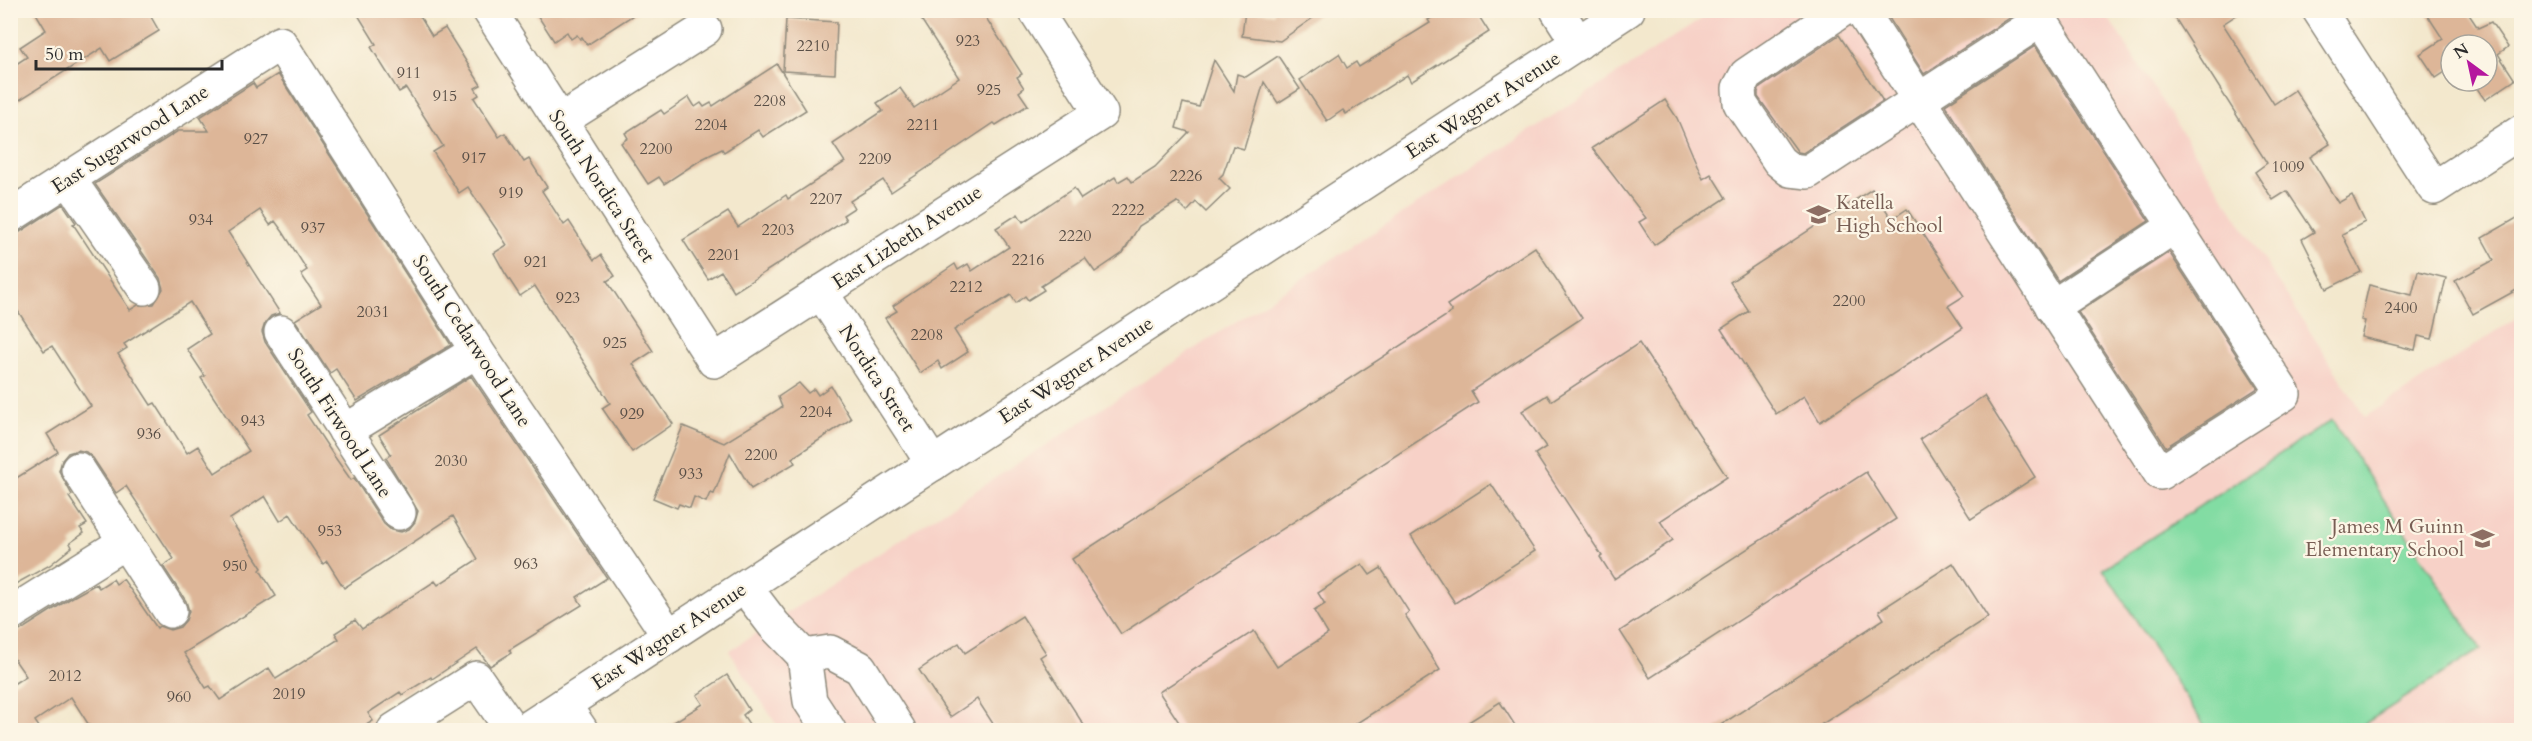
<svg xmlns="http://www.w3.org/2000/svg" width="2532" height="741" viewBox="0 0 2532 741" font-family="Cardo,serif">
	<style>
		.built { fill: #f7d1c7 }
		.green { fill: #82dca3; stroke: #568467; stroke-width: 1.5 }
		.building { fill: #ddb698; fill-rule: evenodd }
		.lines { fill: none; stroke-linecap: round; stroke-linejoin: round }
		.minor-casing { stroke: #8f8a7c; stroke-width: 36 }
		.minor { stroke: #fff; stroke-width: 33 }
		.labels { text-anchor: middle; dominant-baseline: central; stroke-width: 4.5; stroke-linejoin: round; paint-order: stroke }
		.number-label { font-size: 16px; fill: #584e46 }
		.street-label { font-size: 20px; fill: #2b2b2b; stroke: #fcf5e5 }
		.education-label { font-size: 20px; fill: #785e54; stroke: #fcf5e5; text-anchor: start }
	</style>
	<rect width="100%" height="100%" fill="#fcf5e5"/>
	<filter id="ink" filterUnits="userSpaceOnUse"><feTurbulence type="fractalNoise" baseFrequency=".0167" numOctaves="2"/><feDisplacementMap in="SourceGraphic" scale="12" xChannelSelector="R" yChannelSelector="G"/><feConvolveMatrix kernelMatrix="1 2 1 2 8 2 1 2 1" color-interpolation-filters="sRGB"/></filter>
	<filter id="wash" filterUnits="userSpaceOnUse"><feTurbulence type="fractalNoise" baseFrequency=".008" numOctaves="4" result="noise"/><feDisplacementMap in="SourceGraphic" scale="24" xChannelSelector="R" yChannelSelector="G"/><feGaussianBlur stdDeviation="1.35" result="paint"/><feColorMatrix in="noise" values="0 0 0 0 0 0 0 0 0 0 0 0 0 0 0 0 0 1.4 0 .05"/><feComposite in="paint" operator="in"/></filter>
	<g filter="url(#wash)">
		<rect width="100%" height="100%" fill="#f3e8cd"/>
		<polygon class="built" points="1714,11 2104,11 2365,417 2521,315 2521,730 780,730 729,651"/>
		<polygon class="green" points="2332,420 2481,649 2355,730 2207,730 2103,569"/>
		<g id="blocks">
			<g class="building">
				<polygon points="34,10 147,10 159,31 110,61 102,48 10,106 10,68 27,57 20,47 46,30"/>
				<polygon points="355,10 416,10 432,36 445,28 481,85 475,88 479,95 474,98 498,135 499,137 505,133 524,162 529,159 547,187 542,191 564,225 569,221 594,260 601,255 615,276 607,281 653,351 633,364 673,424 632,452 602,408 610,403 535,286 520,296 505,273 494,253 507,245 468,187 459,193 433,152 443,146 406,88 399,92 371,47 376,44"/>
				<polygon points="534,10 641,10 587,45 582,37 580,39 577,35 571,39 567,32 554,41"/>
				<polygon points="915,10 981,10 1022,74 1017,77 1024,88 1019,92 1028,105 996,125 994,123 891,192 883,180 850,201 854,208 843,215 846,220 734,292 721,271 708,279 683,240 728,212 738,227 786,195 788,199 845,162 833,144 883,111 877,103 900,88 914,108 959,78"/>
				<polygon points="1245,10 1274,14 1274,10 1324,10 1280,41 1242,36"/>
				<polygon points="1444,10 1475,10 1489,32 1411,82 1407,75 1346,114 1343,110 1327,121 1300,80 1339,54 1347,68 1356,62 1359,67 1430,23 1428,20"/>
				<polygon points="1884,10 2015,10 2016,14 1924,74"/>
				<polygon points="2170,10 2244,10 2223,24 2274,104 2295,90 2330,144 2310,157 2338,203 2352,195 2365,222 2342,234 2361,272 2327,289 2302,239 2314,232 2287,191 2273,200 2255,172 2267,163"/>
				<polygon points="2424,10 2466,10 2478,28 2491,22 2508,47 2498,54 2515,80 2485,100 2472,81 2487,81 2487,45 2451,45 2451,68 2436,78 2420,54 2443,39"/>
				<polygon points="786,19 837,22 835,74 783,71"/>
				<polygon points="1839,35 1883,101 1803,153 1798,152 1758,97 1758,92 1760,88"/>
				<polygon points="2035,46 2149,221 2058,281 1945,105"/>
				<polygon points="1278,56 1300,89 1278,103 1264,82 1244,149 1233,146 1223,174 1219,178 1230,189 1206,212 1196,202 1187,212 1177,202 1139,226 1123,253 1095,272 1085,258 1041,286 1044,290 1028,300 1025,296 1016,303 1011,295 954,330 968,352 942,369 938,361 920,373 885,318 897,311 893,306 955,264 958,270 968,264 972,271 1009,247 996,228 1018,214 1023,222 1074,188 1081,199 1115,177 1118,182 1128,176 1132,182 1155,167 1189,132 1176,128 1183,103 1199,107 1214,60 1234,91 1237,74 1246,77"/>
				<polygon points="777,64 806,110 763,137 758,130 724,152 722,149 702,159 664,184 659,177 648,184 621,143 628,138 625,133 661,110 664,114 689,97 695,107 701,103 704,107 711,103 713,106"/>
				<path d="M278,74L451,345L357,401L336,369L330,373L295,320L321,304L301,274L307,270L283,232L275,221L270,225L260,210L228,232L280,313L271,316L265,323L262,332L265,342L311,412L307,415L334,456L351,480L354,478L384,524L391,530L401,532L409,529L415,522L418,511L386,458L391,454L379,435L471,376L607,578L577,597L582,605L509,650L511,653L490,666L477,649L432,679L431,677L402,695L400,692L368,713L373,721L358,730H92L71,697L35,721L41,730H10V686L26,676L10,653V637L71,598L96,584L99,588L113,579L116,584L123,579L157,628L159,626L170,630L180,627L186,620L189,611L186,601L163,566L174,559L126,486L116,493L93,458L86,452L78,450L68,453L62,460L59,471L72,495L69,497L87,524L80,528L84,533L70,543L72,547L50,565L10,587V482L58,452L47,434L91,406L52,346L44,351L10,299V235L20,232L63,204L76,223L73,224L130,310L138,305L154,304L163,289L160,278L95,184L178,131H209L200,117L253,83L256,88ZM190,302L210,334L187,349L205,376L201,378L249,451L215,473L198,446L187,453L155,403L151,405L118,354L127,348L124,344ZM265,496L280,521L290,514L323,564L327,561L344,588L453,516L478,559L438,585L435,581L362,629L355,620L335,633L339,639L276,679L269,668L220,700L210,686L206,688L184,653L276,596L260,570L262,568L230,519Z"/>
				<polygon points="1665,100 1677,118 1703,179 1711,174 1726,198 1654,245 1639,222 1646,218 1592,148"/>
				<polygon points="1872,189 1892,219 1907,209 1964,296 1948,306 1963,328 1820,422 1804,396 1776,414 1721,329 1749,311 1730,282"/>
				<polygon points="2522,215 2522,287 2473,314 2455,281 2494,260 2482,238"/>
				<polygon points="1535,247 1582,318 1471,391 1478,402 1121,634 1072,559 1452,312 1447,305"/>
				<polygon points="2169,252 2258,388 2166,447 2078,312"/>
				<polygon points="2418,271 2446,278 2432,339 2418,336 2415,350 2361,337 2365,321 2361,320 2369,285 2412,295"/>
				<polygon points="1639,343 1727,477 1660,521 1673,540 1614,579 1600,557 1602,556 1535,454 1546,447 1522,411 1547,395 1551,401"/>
				<polygon points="799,383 808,393 814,389 818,395 831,386 851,419 792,458 795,463 751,489 730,453 714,494 710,493 706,502 694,497 690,508 679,504 677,508 653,498 683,426 724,443 782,407 778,397"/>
				<polygon points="1984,396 2035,477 1971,519 1920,439"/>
				<polygon points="1866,472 1896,519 1650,678 1620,631"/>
				<polygon points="1491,484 1535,551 1455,603 1411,536"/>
				<polygon points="1953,563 1988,617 1813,730 1713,730 1884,619 1879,611"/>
				<polygon points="1362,564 1370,575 1381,568 1409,612 1405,615 1440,670 1346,730 1184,730 1159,692 1254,631 1277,667 1328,634 1314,611 1325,604 1318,593"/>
				<polygon points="1022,616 1046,653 1040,657 1087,730 997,730 977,699 950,717 919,670 959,643 965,653"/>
				<polygon points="727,675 749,710 743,715 753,730 661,730 703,704 697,695"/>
				<polygon points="1500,702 1518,730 1456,730"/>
			</g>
		</g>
	</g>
	<g filter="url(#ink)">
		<use href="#blocks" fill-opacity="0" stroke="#8f8a7c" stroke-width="1.5"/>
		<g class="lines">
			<defs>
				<g id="minor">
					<polyline points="489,10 714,361 1101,113 1035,10"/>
					<polyline points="1557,10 1578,43"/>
					<polyline points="1842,10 1746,75 1739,88 1740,103 1779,161 1790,170 1808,172 2041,20"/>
					<polyline points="1861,10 2160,473 2284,394 2034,10"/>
					<polyline points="2319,10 2434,188 2522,131"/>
					<polyline points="560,121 705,29"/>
					<polyline points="68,178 144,288"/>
					<polyline points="10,216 280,43 477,351 669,636"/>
					<polyline points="821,292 933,464"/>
					<polyline points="2052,307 2175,226"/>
					<polyline points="281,332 399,513"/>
					<polyline points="345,431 477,351"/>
					<polyline points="78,469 170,611"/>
					<polyline points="745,587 774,625 804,656"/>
					<polyline points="10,614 125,542"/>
					<polyline points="564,705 581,730"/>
					<polyline points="394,730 476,678 512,730"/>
					<polyline points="525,730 1628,10"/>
					<polyline points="829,730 810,701 804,656 830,652 860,668 899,730"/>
				</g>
			</defs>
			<use href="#minor" class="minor-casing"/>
			<use href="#minor" class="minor"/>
		</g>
	</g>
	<defs>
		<symbol id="school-bare" viewBox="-9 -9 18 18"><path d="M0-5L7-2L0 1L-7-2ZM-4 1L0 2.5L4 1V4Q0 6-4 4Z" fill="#8d6e63" stroke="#fcf5e5" stroke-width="2.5" paint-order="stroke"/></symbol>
	</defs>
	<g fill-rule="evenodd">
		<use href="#school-bare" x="1802" y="198" width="33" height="33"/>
		<use href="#school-bare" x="2466" y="522" width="33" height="33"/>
	</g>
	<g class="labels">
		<g class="number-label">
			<text x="968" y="41">923</text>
			<text x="813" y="46">2210</text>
			<text x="409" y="73">911</text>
			<text x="989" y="90">925</text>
			<text x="445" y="96">915</text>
			<text x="770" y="101">2208</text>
			<text x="711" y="125">2204</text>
			<text x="923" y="125">2211</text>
			<text x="256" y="139">927</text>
			<text x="656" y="149">2200</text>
			<text x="474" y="158">917</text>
			<text x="875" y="159">2209</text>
			<text x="2288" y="167">1009</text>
			<text x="1186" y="176">2226</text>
			<text x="511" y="193">919</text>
			<text x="826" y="199">2207</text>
			<text x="1128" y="210">2222</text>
			<text x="201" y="220">934</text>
			<text x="313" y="228">937</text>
			<text x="778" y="230">2203</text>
			<text x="1075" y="236">2220</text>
			<text x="724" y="255">2201</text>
			<text x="1028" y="260">2216</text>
			<text x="536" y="262">921</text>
			<text x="966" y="287">2212</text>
			<text x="568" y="298">923</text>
			<text x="1849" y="301">2200</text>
			<text x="2401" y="308">2400</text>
			<text x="373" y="312">2031</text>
			<text x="927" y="335">2208</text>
			<text x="615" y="343">925</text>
			<text x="816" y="412">2204</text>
			<text x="632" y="414">929</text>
			<text x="253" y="421">943</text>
			<text x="149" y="434">936</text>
			<text x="761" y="455">2200</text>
			<text x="451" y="461">2030</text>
			<text x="691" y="474">933</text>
			<text x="330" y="531">953</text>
			<text x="526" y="564">963</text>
			<text x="235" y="566">950</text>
			<text x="65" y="676">2012</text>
			<text x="289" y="694">2019</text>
			<text x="179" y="697">960</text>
		</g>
		<g class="street-label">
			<text transform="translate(1483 105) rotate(-33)">East Wagner Avenue</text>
			<text transform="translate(130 139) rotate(-33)">East Sugarwood Lane</text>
			<text transform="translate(602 186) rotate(57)">South Nordica Street</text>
			<text transform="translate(907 237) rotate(-33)">East Lizbeth Avenue</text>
			<text transform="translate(472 341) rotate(57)">South Cedarwood Lane</text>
			<text transform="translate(1076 370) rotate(-33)">East Wagner Avenue</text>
			<text transform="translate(877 378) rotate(57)">Nordica Street</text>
			<text transform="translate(340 423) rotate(57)">South Firwood Lane</text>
			<text transform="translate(669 636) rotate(-33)">East Wagner Avenue</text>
		</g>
		<g class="education-label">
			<text x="1836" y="202">Katella<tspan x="1836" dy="23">High School</tspan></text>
			<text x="2464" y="526" text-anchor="end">James M Guinn<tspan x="2464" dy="23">Elementary School</tspan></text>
		</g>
	</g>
	<rect width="2532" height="741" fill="none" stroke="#fcf5e5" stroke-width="36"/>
	<g transform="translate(2469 63) rotate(327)"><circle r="28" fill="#fcf5e5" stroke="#a8a49b" stroke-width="1.5"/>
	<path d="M0-4.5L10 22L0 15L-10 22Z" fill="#b5179e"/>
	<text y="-9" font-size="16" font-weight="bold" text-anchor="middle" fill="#2b2b2b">N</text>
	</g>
	<path d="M36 60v9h186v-9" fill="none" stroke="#2b2b2b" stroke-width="3"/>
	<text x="45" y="60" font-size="18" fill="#2b2b2b" stroke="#fcf5e5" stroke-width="4.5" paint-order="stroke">50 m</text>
</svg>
